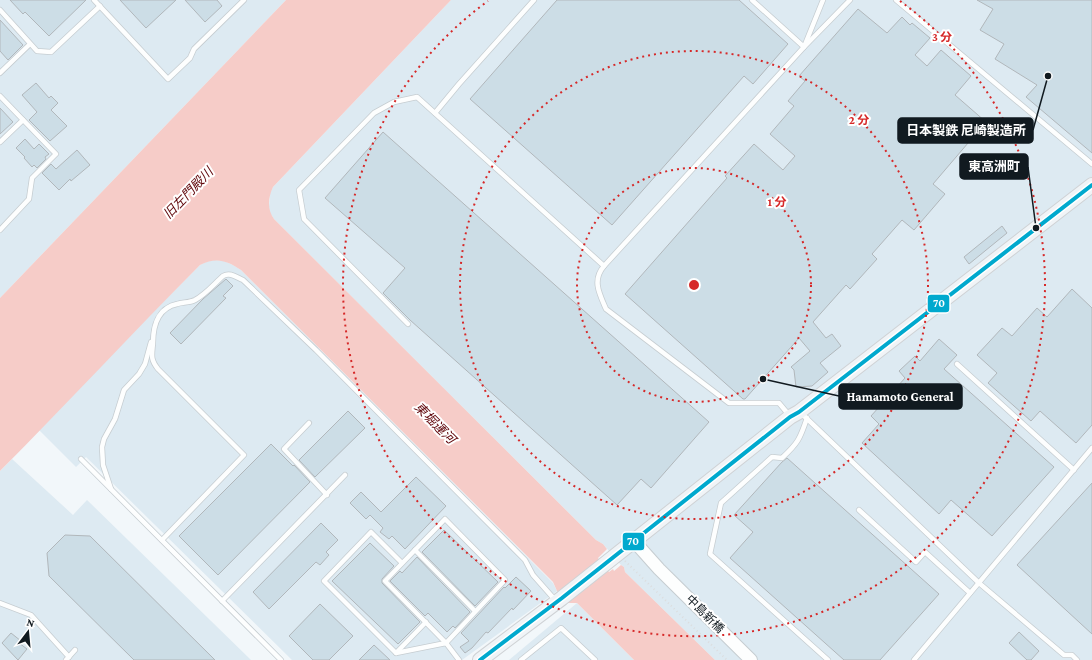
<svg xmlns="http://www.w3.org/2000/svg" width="1092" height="660" viewBox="0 0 1092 660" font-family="'Crimson Pro','Noto Sans JP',serif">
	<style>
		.built { fill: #ddeaf2 }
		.water { fill: #f6ccc8 }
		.building { fill: #ccdde6; stroke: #b1b7bb }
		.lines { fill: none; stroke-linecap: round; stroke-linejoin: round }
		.lane-casing { stroke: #c6cdd1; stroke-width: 6 }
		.secondary-casing { stroke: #c6cdd1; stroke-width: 14 }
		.primary-casing { stroke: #cfd2d5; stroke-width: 16 }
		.path { stroke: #dbddde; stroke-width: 2; stroke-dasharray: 1 3; stroke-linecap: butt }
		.lane { stroke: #fdfefe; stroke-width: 4.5 }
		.secondary { stroke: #fdfefe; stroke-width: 12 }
		.primary { stroke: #f0f4f7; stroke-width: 14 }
		.bus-1-casing { stroke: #fff; stroke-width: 7 }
		.bus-1 { stroke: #00a9ce; stroke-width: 4 }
		.ring { fill: none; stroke: #d62828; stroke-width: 2; stroke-dasharray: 2 4 }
		.labels { text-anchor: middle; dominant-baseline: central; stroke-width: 4; stroke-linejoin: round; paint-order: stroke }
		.street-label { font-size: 12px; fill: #111a20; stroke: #fff }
		.water-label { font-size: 13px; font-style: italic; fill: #60060a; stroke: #fff }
		.centre { fill: #d62828; stroke: #fff; stroke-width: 2 }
		.ring-label { font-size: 12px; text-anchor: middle; font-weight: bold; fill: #d62828; stroke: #fff; stroke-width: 4; stroke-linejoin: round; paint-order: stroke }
		.leader { fill: none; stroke: #111a20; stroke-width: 1.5 }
		.callout-dot { fill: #111a20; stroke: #fff; stroke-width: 1.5 }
		.callout { fill: #111a20; stroke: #111a20; stroke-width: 1.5 }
		.callout-label { font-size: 13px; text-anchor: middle; font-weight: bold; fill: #fff }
		.line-badge { stroke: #fff; stroke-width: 1.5 }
		.badge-label { font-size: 11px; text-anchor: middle; font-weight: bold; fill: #fff }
	</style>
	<rect width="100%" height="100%" fill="#f2f7fa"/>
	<g class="built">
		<polygon points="0,0 286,0 0,298"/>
		<polygon points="451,0 1092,0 1092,660 715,660 625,572 624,567 621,565 603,544 596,540 274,219 270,213 269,207 270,193 273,187"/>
		<polygon points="215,260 224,261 233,265 241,270 553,583 557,591 462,660 292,660 86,457 76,467 39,430 131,334 200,265 208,261"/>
		<polygon points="12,459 73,515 87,500 251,660 0,660 0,471"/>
		<polygon points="577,603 634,660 509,660"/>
	</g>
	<path class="water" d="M286,0H451L273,187C268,198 267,209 274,219L596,540L603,544L607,549L598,558L609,572L613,569L614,571L621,565L624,567L625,572L715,660H634L577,603H568L557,591L553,582L241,270C226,260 216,257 200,265C132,333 67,404 0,471V298Z"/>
	<g class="building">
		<polygon points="10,0 86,0 49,36 25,12 23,14"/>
		<polygon points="120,0 176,0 146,28"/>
		<polygon points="185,0 217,0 222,6 205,22"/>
		<polygon points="557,0 739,0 788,44 753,84 744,76 612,225 470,99"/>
		<polygon points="977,0 1092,0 1092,153 1026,97 1037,85 995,59 1004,44 980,30 993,9"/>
		<polygon points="858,9 887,33 902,17 910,25 912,23 930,38 915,55 927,66 941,50 971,76 955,95 986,122 933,184 945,194 914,230 902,220 872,254 877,259 850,289 846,285 813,322 826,338 832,334 841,346 820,363 828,372 812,386 796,387 794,370 791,367 810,351 799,338 745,399 743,399 625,294 727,178 725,176 754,144 783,170 795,156 770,134 794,106 788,101 805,81 799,76"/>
		<polygon points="0,20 23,45 8,60 0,51"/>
		<polygon points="36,83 49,98 51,96 58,103 51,110 67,126 50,141 29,120 37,112 22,95"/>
		<polygon points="0,108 13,122 0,134"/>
		<polygon points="383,132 709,422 651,488 641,479 617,505 410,320 383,293 405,268 325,198"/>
		<polygon points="25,139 34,149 39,144 49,154 45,157 46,159 37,168 34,165 32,167 24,158 25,157 16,148"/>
		<polygon points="77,150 90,165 71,181 70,179 59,190 42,173 51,164 56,169"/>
		<polygon points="1002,226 1007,233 969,264 964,257"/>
		<polygon points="226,279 233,286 223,296 226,298 181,344 170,333 203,299"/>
		<polygon points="1072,289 1092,308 1092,425 1076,443 1040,411 1031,421 988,383 997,373 977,355 1002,328 1012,336 1037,308 1047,317"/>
		<polygon points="939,339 957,355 944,369 1054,467 992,536 951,500 939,514 862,443 879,424 871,416 905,378 899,371 915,356 920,361"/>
		<polygon points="348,411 365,428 315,477 299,460"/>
		<polygon points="271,444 293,466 294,465 310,482 218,575 179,536"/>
		<polygon points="787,458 939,594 880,660 844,660 730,558 753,532 734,515 782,462"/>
		<polygon points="416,477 446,506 405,549 392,536 389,539 380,532 383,528 370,515 366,519 350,503 361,492 381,512"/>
		<polygon points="1092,483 1092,634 1017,565"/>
		<polygon points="321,523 338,540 326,552 329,555 320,565 316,562 269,609 253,592"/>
		<polygon points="444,530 498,582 475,606 422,552"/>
		<polygon points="65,535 90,536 215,660 134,660 49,576 47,553"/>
		<polygon points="370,543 394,566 382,579 382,583 420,622 398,644 332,581"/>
		<polygon points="417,557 470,612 455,628 453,626 447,632 428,613 425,616 390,581 400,571 402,573"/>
		<polygon points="516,577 531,591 513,610 512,608 488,633 486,632 472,648 465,653 460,647 469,641 461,633 504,587 505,588"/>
		<polygon points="320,604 353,636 329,660 313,660 289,636"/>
		<polygon points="1019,632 1039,651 1031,660 1027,660 1009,643"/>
		<polygon points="11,633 21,641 19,643 27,649 18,660 2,643"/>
		<polygon points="374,645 390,660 359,660"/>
	</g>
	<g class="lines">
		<defs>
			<g id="lane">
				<polyline points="94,0 168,79 190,58 194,49 244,0"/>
				<polyline points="752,0 804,47 823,0"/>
				<polyline points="896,0 1092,164"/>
				<polyline points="0,10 37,51 51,52 100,6"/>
				<polyline points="0,73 30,44"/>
				<polyline points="0,96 56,154 32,178 29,199 0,230"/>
				<polyline points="435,113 459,84 534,0"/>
				<polyline points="0,142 23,120"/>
				<polyline points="408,324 304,219 299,190 374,113 394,102 417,97 604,266"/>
				<polyline points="957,364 1074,470"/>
				<polyline points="801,413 979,583 1064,655 1072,655 1077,660"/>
				<path d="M789,415L779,403H729L606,309C599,293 592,280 604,266L804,47L850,0"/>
				<path d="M807,418C800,439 798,443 782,458L772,457L721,503L710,554L828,660"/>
				<polyline points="309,423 284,449 327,495"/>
				<polyline points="81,459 281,660"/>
				<polyline points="111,489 103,465 102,447 104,439 115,419 124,390 139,374 145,364 151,342"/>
				<polyline points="859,510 916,562 925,552 970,593"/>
				<path d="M162,540L244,455L158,369C150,359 152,355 153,343C153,326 158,308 177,304C183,302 189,303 195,300C206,294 214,284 223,276C230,272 236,277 243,280L316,350L525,560L533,575L556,601"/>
				<polyline points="415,550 475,611"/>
				<polyline points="402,563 371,532 324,581 396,653 446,643 505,580 445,519 385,581 446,643 459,660"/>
				<polyline points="222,601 345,475"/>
				<polyline points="0,603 31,615 69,657"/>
				<polyline points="396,653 426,622"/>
				<polyline points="66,660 75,650"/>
				<polyline points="521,660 561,628 595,660"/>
				<polyline points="914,660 1092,448"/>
			</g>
			<polyline id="secondary" points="634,541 659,569 751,660"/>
			<polyline id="primary" points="480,660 562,598 790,417 799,412 1092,185"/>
		</defs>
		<use href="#lane" class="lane-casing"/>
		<use href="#secondary" class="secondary-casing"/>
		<use href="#primary" class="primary-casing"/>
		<polyline class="path" points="625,561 727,660"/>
		<use href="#lane" class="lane"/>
		<use href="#secondary" class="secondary"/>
		<use href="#primary" class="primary"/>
		<defs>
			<polyline id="bus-1" points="480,660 562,598 790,417 799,412 1092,185"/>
		</defs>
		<use href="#bus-1" class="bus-1-casing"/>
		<use href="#bus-1" class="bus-1"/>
	</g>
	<g class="ring">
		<circle cx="694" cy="285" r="117"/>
		<circle cx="694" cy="285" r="234"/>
		<path d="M900 1A351 351 0 1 1 488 1"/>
	</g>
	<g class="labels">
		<g class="street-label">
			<text transform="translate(705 614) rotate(45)">中島新橋</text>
		</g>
		<g class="water-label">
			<text transform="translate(188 193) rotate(-46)">旧左門殿川</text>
			<text transform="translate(435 423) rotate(45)">東堀運河</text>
		</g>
	</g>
	<circle cx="694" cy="285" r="6" class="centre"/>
	<g class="ring-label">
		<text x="942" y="41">3 分</text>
		<text x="859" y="124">2 分</text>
		<text x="777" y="206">1 分</text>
	</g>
	<path class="leader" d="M1048 76L1033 130M1036 228L1028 167M763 379L839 396"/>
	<g class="callout-dot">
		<circle cx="1048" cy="76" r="4"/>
		<circle cx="1036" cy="228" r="4"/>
		<circle cx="763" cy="379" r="4"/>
	</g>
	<g class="callout">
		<rect x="898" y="118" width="135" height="25" rx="4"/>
		<rect x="960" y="154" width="68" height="25" rx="4"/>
		<rect x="839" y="384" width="123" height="25" rx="4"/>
	</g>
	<g class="callout-label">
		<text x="966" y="135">日本製鉄 尼崎製造所</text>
		<text x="994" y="171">東高洲町</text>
		<text x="900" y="401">Hamamoto General</text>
	</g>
	<g class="line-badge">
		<rect x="927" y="294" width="23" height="19" rx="4" fill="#00a9ce"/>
		<rect x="622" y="532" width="23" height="19" rx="4" fill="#00a9ce"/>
	</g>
	<g class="badge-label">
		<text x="939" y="307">70</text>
		<text x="633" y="545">70</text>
	</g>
	<g transform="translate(28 632) rotate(16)" stroke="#ffffff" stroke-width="3" paint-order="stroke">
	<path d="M0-3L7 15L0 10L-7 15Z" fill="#111a20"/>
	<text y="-6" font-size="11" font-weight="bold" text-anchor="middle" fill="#111a20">N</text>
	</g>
</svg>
